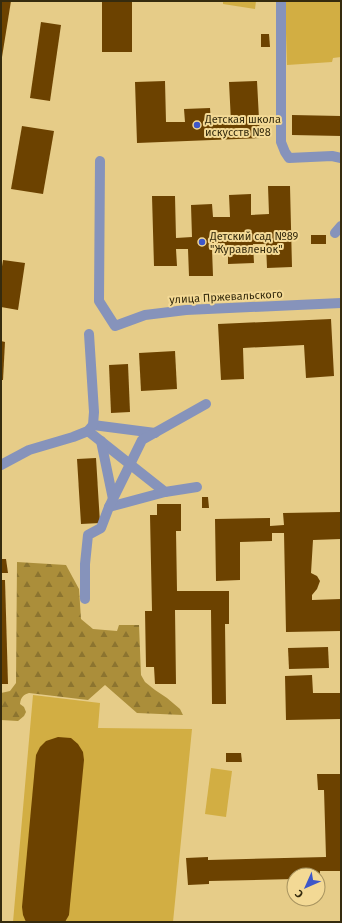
<svg xmlns="http://www.w3.org/2000/svg" width="342" height="923" viewBox="0 0 342 923" font-family="'Fira Sans',sans-serif">
	<style>
		.forest { fill: url(#forest-firs) }
		.garden { fill: #d2ae43 }
		.building { fill: #6c4200 }
		.lines { fill: none; stroke-linecap: round; stroke-linejoin: round }
		.minor { stroke: #8693bb; stroke-width: 10 }
		.poi-dot { fill: #3e57c9; stroke: #f3d995; stroke-width: 1.5 }
		.labels { text-anchor: middle; dominant-baseline: central; stroke-width: 4; stroke-linejoin: round; paint-order: stroke }
		.poi-label { font-size: 11px; fill: #352b0e; stroke: #f3d995; text-anchor: start }
		.street-label { font-size: 11px; fill: #352b0e; stroke: #f3d995 }
	</style>
	<defs>
		<pattern id="forest-firs" width="22" height="20" patternUnits="userSpaceOnUse"><rect width="22" height="20" fill="#ab8e3a"/><path d="M5 1l3.5 6h-7zM16 11l3.5 6h-7z" fill="#8c742f"/></pattern>
	</defs>
	<rect width="100%" height="100%" fill="#e6cc88"/>
	<path class="forest" d="M17,562L66,565L79,589L81,619L93,629L117,631L119,625H139L141,675L145,682L155,690L167,698L180,709L183,715L137,713L105,685L88,700L29,693C23,695 21,697 20,704L24,707L26,712L24,716L18,721L1,720V693L10,691L16,683Z"/>
	<g class="garden">
		<polygon points="223,1 256,1 255,9 223,4"/>
		<polygon points="285,1 341,1 341,57 333,58 332,62 287,65"/>
		<polygon points="33,695 100,703 98,728 192,729 173,922 13,922"/>
		<polygon points="211,768 232,771 226,817 205,814"/>
	</g>
	<g class="building">
		<polygon points="1,1 11,1 2,57 1,57"/>
		<rect x="102" y="1" width="30" height="51"/>
		<polygon points="41,22 61,25 50,101 30,98"/>
		<polygon points="261,34 269,34 270,47 261,47"/>
		<polygon points="165,81 166,122 185,122 184,109 210,108 211,123 231,122 229,82 257,81 260,138 137,143 135,82"/>
		<polygon points="292,115 341,116 341,136 292,135"/>
		<polygon points="22,126 54,131 43,194 11,189"/>
		<polygon points="268,186 290,186 292,267 267,268 266,244 253,244 254,263 228,264 228,249 212,249 213,276 189,276 188,249 176,249 177,266 154,266 152,196 175,196 176,238 192,237 191,205 212,204 213,217 230,217 229,195 251,194 251,215 269,214"/>
		<rect x="311" y="235" width="15" height="9"/>
		<polygon points="3,260 25,263 18,310 1,307 1,273"/>
		<polygon points="331,319 334,376 306,378 304,345 243,348 244,379 221,380 218,324"/>
		<polygon points="1,341 5,342 3,380 1,380"/>
		<polygon points="175,351 177,389 141,391 139,353"/>
		<polygon points="128,364 130,412 111,413 109,365"/>
		<polygon points="96,458 100,523 81,524 77,459"/>
		<polygon points="202,497 208,497 209,508 202,508"/>
		<polygon points="157,504 181,504 181,531 176,531 177,591 229,591 229,624 225,624 226,704 212,704 211,610 175,610 176,684 155,684 154,667 146,667 145,611 152,611 150,515 157,515"/>
		<polygon points="341,512 341,539 313,540 311,573 317,576 320,581 317,589 312,595 312,600 341,599 341,631 286,632 284,533 272,533 272,541 240,542 240,580 216,581 215,519 270,518 270,526 284,525 283,513"/>
		<polygon points="1,559 6,559 8,573 1,573"/>
		<polygon points="1,580 5,580 8,684 1,684"/>
		<polygon points="328,647 329,668 289,669 288,648"/>
		<polygon points="312,675 313,693 341,693 341,719 286,720 285,676"/>
		<polygon points="58,737 71,738 78,744 83,752 84,760 69,915 65,922 26,922 23,915 22,907 36,755 40,747 46,741"/>
		<polygon points="226,753 241,753 242,762 226,762"/>
		<polygon points="317,774 341,774 341,871 320,871 320,878 318,878 318,875 294,875 294,879 209,881 209,884 188,885 186,858 208,857 208,860 326,857 324,790 318,790"/>
	</g>
	<g class="lines">
		<g class="minor">
			<polyline points="281,1 281,142 285,152 289,158 332,156 341,158"/>
			<polyline points="100,161 99,301 115,326 145,315 186,310 341,303"/>
			<polyline points="335,233 341,226"/>
			<polyline points="93,425 155,433"/>
			<polyline points="88,431 165,492 197,487"/>
			<polyline points="101,441 113,499"/>
			<polyline points="1,465 29,450 73,437 88,431 93,425 94,412 89,334"/>
			<polyline points="109,507 165,492"/>
			<polyline points="85,599 85,564 88,535 101,528 109,507 142,440 206,404"/>
		</g>
	</g>
	<g class="poi-dot">
		<circle cx="197" cy="125" r="4"/>
		<circle cx="202" cy="242" r="4"/>
	</g>
	<g class="labels">
		<g class="poi-label">
			<text x="205" y="119">Детская школа<tspan x="205" dy="13">искусств №8</tspan></text>
			<text x="210" y="236">Детский сад №89<tspan x="210" dy="13">"Журавленок"</tspan></text>
		</g>
		<g class="street-label">
			<text transform="translate(226 297) rotate(-3)">улица Пржевальского</text>
		</g>
	</g>
	<rect width="342" height="923" fill="none" stroke="#352b0e" stroke-width="4"/>
	<g transform="translate(306 887) rotate(225)"><circle r="19" fill="#f3d995" stroke="#a7935f"/>
	<path d="M0-3L7 15L0 10L-7 15Z" fill="#3e57c9"/>
	<text y="-6" font-size="11" font-weight="bold" text-anchor="middle" fill="#352b0e">С</text>
	</g>
</svg>
